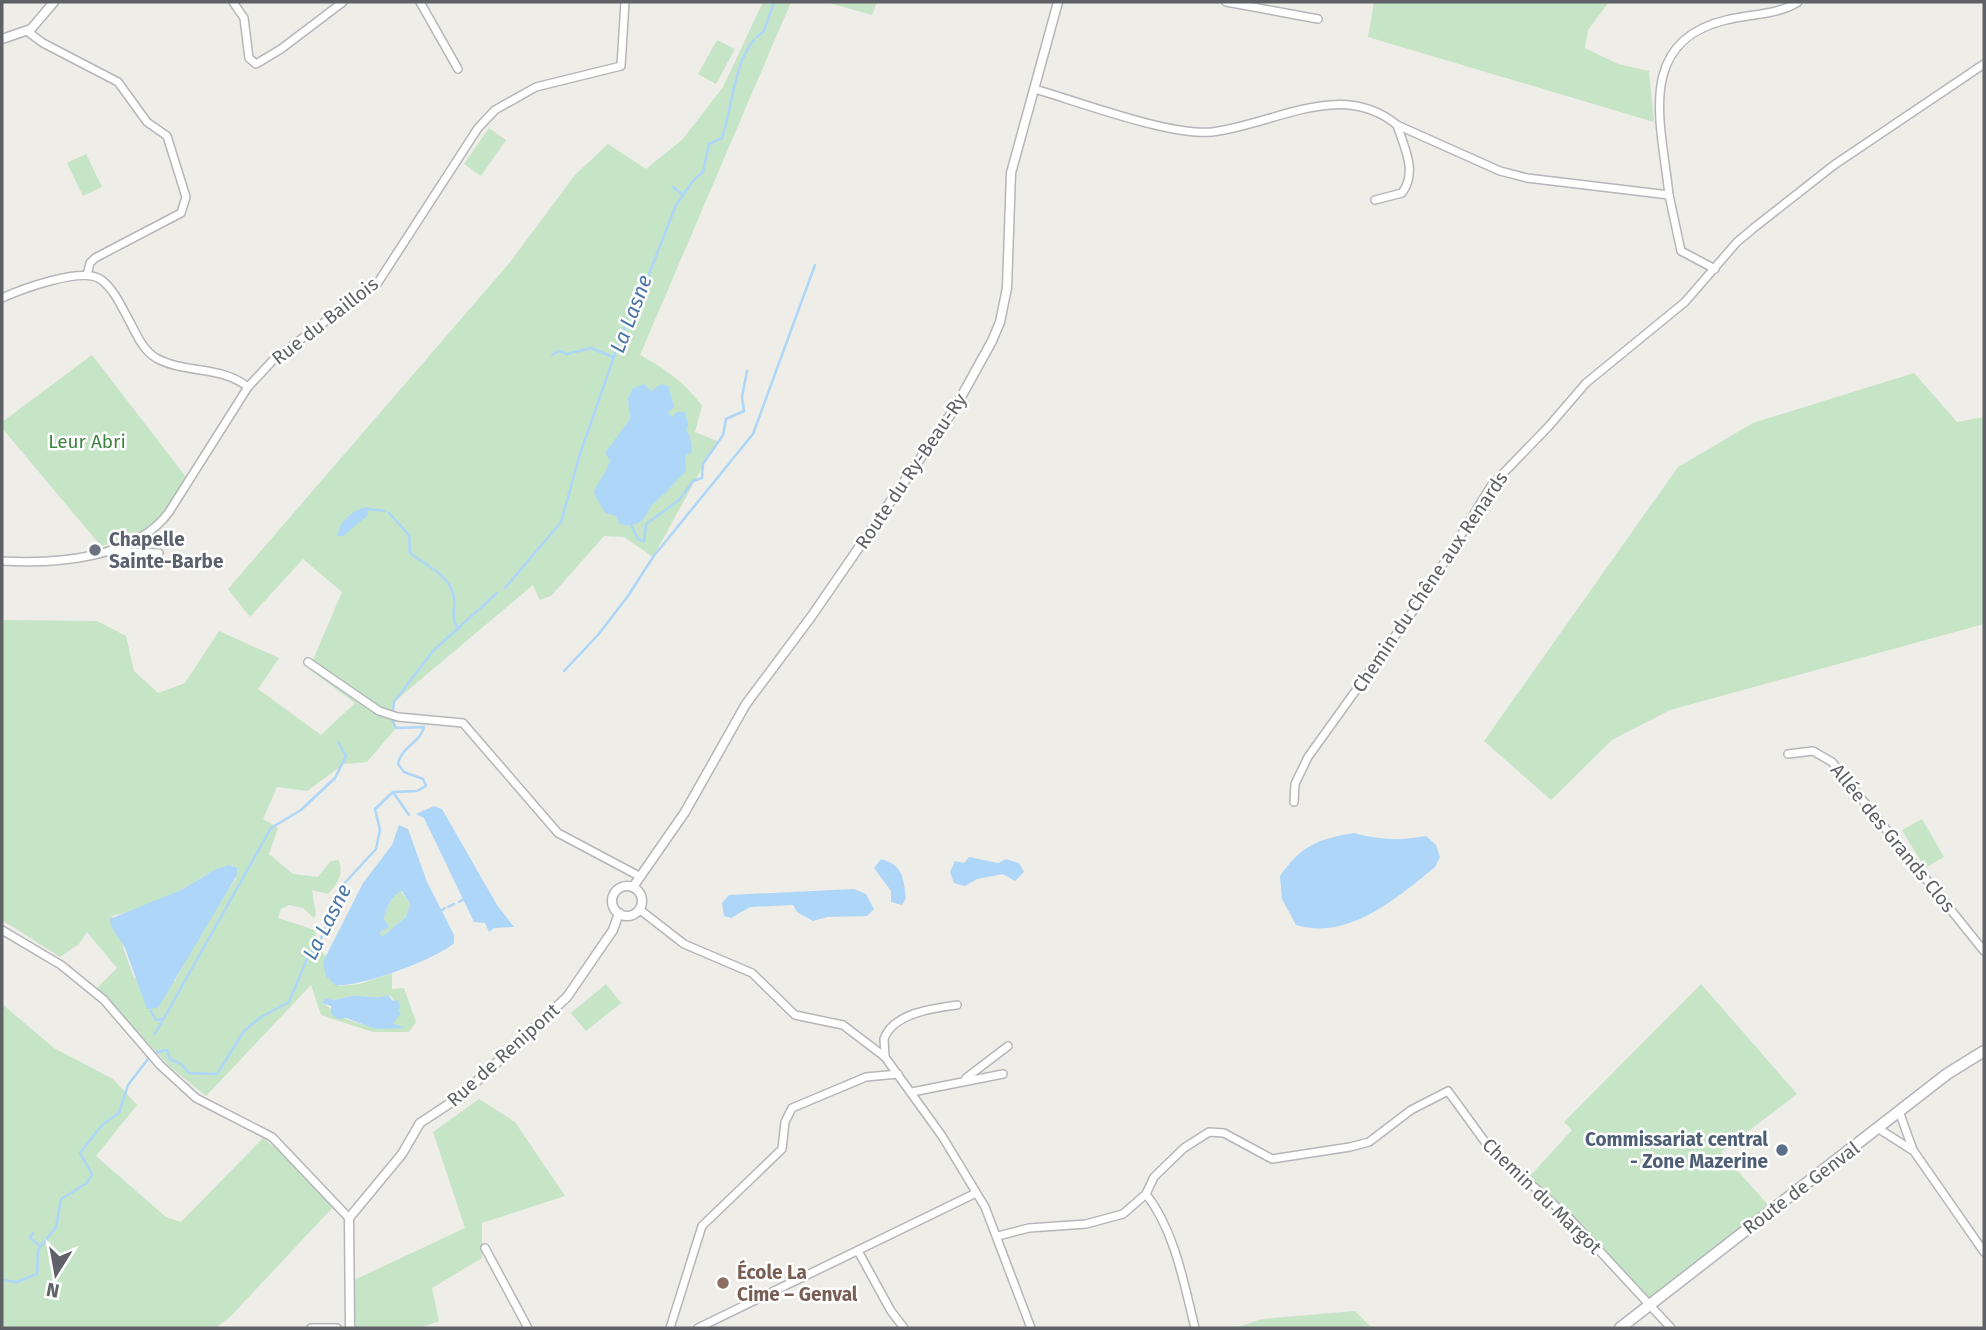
<svg xmlns="http://www.w3.org/2000/svg" width="1986" height="1330" viewBox="0 0 1986 1330" font-family="'Fira Sans',sans-serif">
	<style>
		.green { fill: #c6e4c6; fill-rule: evenodd }
		.water { fill: #aed6f8; fill-rule: evenodd }
		.lines { fill: none; stroke-linecap: round; stroke-linejoin: round }
		.stream { stroke: #aed6f8; stroke-width: 2.5 }
		.minor-casing { stroke: #b4b6ba; stroke-width: 10 }
		.tertiary-casing { stroke: #b4b6ba; stroke-width: 11 }
		.secondary-casing { stroke: #b3b5ba; stroke-width: 13 }
		.minor { stroke: #fff; stroke-width: 7 }
		.tertiary { stroke: #fff; stroke-width: 8 }
		.secondary { stroke: #fff; stroke-width: 10 }
		.worship-dot { fill: #6b7280; stroke: #fff; stroke-width: 2.5 }
		.service-dot { fill: #5c6f8a; stroke: #fff; stroke-width: 2.5 }
		.education-dot { fill: #8d6e63; stroke: #fff; stroke-width: 2.5 }
		.labels { text-anchor: middle; dominant-baseline: central; stroke-width: 5; stroke-linejoin: round; paint-order: stroke }
		.street-label { font-size: 19px; fill: #5e6166; stroke: #fff }
		.park-label { font-size: 19px; fill: #3e8543; stroke: #fff }
		.worship-label { font-size: 19px; font-weight: bold; fill: #5b616d; stroke: #fff; text-anchor: start }
		.service-label { font-size: 19px; font-weight: bold; fill: #4e5e75; stroke: #fff; text-anchor: end }
		.education-label { font-size: 19px; font-weight: bold; fill: #785e54; stroke: #fff; text-anchor: start }
		.water-label { font-size: 21px; font-style: italic; fill: #4c77a9; stroke: #fff }
	</style>
	<rect width="100%" height="100%" fill="#efede7"/>
	<g class="green">
		<path d="M763,2H791L640,355C665,369 685,382 702,406L695,432L717,441L653,557L624,537L604,536L551,596L540,600L533,585L394,702L392,719L396,728L367,762L344,764L307,791L277,787L263,819L278,828L269,854L293,874L318,877L331,861L338,860C345,873 337,884 328,894L312,890L316,915L314,918L303,908L289,905L281,909L278,918L315,930L318,946L326,957L323,962L339,986L360,984L392,973V989L404,988L416,1022L409,1032H373L321,1015L311,985L206,1096L169,1066L97,988L117,968L87,932L79,944L60,957L2,920V620L97,621L126,636L134,671L158,693L185,683L219,631L279,658L258,689L321,735L355,703L309,669L342,592L303,559L250,617L228,589L511,261L575,175L608,144L646,169L682,140L723,87ZM640,387L650,391L669,387L673,403L667,410L621,432L630,420L628,399L632,389ZM233,865L236,878L193,946L175,981L134,978L112,916C136,911 162,900 184,888C200,880 214,867 233,865ZM388,995L392,997L397,1010L393,1023L404,1028C382,1028 363,1026 343,1018C333,1014 330,1006 322,1003L325,998C337,1002 342,997 353,996C366,995 375,1000 388,995Z"/>
		<polygon points="826,2 877,2 872,15"/>
		<polygon points="1374,2 1609,2 1588,30 1585,48 1618,64 1649,71 1654,122 1368,37"/>
		<polygon points="717,40 735,49 716,84 698,74"/>
		<polygon points="489,128 506,140 481,176 464,164"/>
		<polygon points="86,154 102,187 83,196 67,163"/>
		<path d="M92,355L186,477C159,520 152,533 101,546L2,428V422Z"/>
		<polygon points="1914,373 1957,422 1984,417 1984,624 1670,710 1612,740 1551,800 1484,741 1678,467 1753,423"/>
		<polygon points="1922,819 1944,857 1925,868 1902,830"/>
		<path d="M401,891L410,904L406,917L382,937L380,932L389,927L384,919C385,910 392,895 401,891Z"/>
		<polygon points="606,984 621,1003 586,1031 571,1013"/>
		<polygon points="1701,984 1797,1094 1721,1152 1769,1206 1647,1302 1530,1176 1572,1130 1564,1122"/>
		<polygon points="2,1004 54,1048 113,1079 137,1105 96,1156 166,1217 181,1222 263,1138 288,1158 333,1207 230,1317 215,1328 2,1328"/>
		<polygon points="479,1099 515,1122 565,1196 482,1223 482,1258 432,1288 439,1321 420,1328 356,1328 352,1281 465,1228 433,1132"/>
		<polygon points="1355,1311 1372,1328 1235,1328 1262,1319"/>
	</g>
	<g class="water">
		<path d="M644,384L651,391L662,384L669,387L674,407L668,412L672,417L677,412H685L688,425L686,430L690,436L692,452L685,456L686,471C675,482 666,493 654,503C649,507 647,516 641,521C635,526 626,526 619,524L616,516L605,513L594,493C598,480 606,474 610,460L605,453L630,419L628,399L632,389Z"/>
		<path d="M369,507L368,515L343,536H338C337,523 355,507 369,507Z"/>
		<polygon points="434,806 442,809 497,905 514,927 494,928 489,932 485,923 474,922 424,818 416,814"/>
		<path d="M399,825L408,829L427,882L454,935V943C437,959 359,988 335,985L326,976L323,962L363,883L392,845ZM402,891L410,904L406,917L382,937L380,932L389,927L384,919C385,910 392,894 402,891Z"/>
		<path d="M1354,833C1380,840 1400,841 1426,836L1436,845L1440,857L1435,867C1397,898 1348,941 1296,925L1282,899L1280,876C1302,845 1318,839 1354,833Z"/>
		<polygon points="969,857 998,863 1006,859 1019,863 1024,872 1015,881 1003,874 977,879 965,886 954,883 950,872 955,861 964,863"/>
		<path d="M881,859C903,865 903,877 906,898L902,905L891,902V891L874,868Z"/>
		<polygon points="230,865 237,868 237,875 158,1008 147,1009 125,948 111,926 110,919 181,890 216,869"/>
		<polygon points="854,889 866,894 874,909 867,916 827,917 813,921 797,912 793,905 750,907 731,918 724,916 722,903 729,895"/>
		<path d="M388,995L393,1001L398,1000L400,1008L398,1010L401,1013L393,1023L405,1028L376,1029L346,1018L338,1019L331,1014V1006L322,1003L325,998C337,1002 342,997 353,996C366,995 375,1000 388,995Z"/>
	</g>
	<g class="lines">
		<g class="stream">
			<polyline points="757,37 764,31 774,2"/>
			<polyline points="673,187 683,195"/>
			<polyline points="552,355 559,351 567,354 591,348 613,357"/>
			<polyline points="370,509 385,511"/>
			<path d="M389,513L409,535L410,553C425,565 450,575 454,597C456,610 450,614 458,630"/>
			<polyline points="631,525 638,539 644,541 646,524 679,500 693,481 702,478 703,464 723,435 726,419 744,411 742,397 747,371"/>
			<path d="M505,588L561,522L580,454L630,311L646,282L676,205L693,181L703,172L709,144L722,138C732,109 734,63 754,40"/>
			<polyline points="564,671 598,635 628,596 653,557 753,434 815,265"/>
			<polyline points="393,711 394,702 433,651 497,593"/>
			<polyline points="393,792 409,815"/>
			<polyline points="459,902 464,899"/>
			<polyline points="448,907 454,904"/>
			<polyline points="442,910 445,908"/>
			<polyline points="151,1011 156,1020 163,1019"/>
			<polyline points="155,1034 271,828 301,810 335,778 346,756 338,742"/>
			<path d="M157,1052L167,1050L170,1059L181,1064L189,1073L217,1074L244,1031L261,1017L289,1002L309,954L318,946L342,886L376,849L380,830L375,809L393,792L417,791L426,786L423,779L404,772L398,764C401,747 421,742 424,727L396,728L392,719"/>
			<polyline points="33,1233 30,1238 39,1245"/>
			<polyline points="2,1280 17,1282 37,1274 38,1250 56,1227 61,1199 87,1183 92,1174 80,1153 102,1125 119,1113 128,1085 148,1059"/>
		</g>
		<defs>
			<g id="minor">
				<polyline points="233,2 244,18 249,58 256,64 281,49 343,2"/>
				<polyline points="420,2 458,69"/>
				<polyline points="1226,2 1318,19"/>
				<polyline points="27,31 43,43 118,82 147,122 167,136 186,197 181,213 95,258 90,263 87,275"/>
				<path d="M1035,89C1079,102 1170,136 1212,132C1276,124 1341,79 1397,125C1404,147 1418,172 1402,193L1375,200"/>
				<polyline points="1397,125 1500,171 1527,178 1669,195 1681,251 1715,269"/>
				<path d="M1669,195C1662,126 1634,42 1726,20C1749,14 1778,15 1798,2"/>
				<path d="M2,298C22,289 81,267 100,279C114,288 123,310 131,324C137,336 144,351 156,358C185,374 220,365 248,387"/>
				<polyline points="113,551 159,553"/>
				<path d="M2,561C55,564 135,559 169,512L248,387L275,358L377,284L478,128L495,110L536,87L621,66L625,2"/>
				<polyline points="308,662 379,711 398,717 463,723 558,833 639,876"/>
				<polyline points="1788,754 1813,751 1832,762 1984,951"/>
				<polyline points="1294,802 1295,784 1308,757 1423,597 1491,486 1549,426 1586,383 1685,302 1737,242 1755,227 1834,165 1984,64"/>
				<polyline points="639,909 684,944 752,973 795,1015 843,1025 885,1057 942,1136 985,1207 1031,1328"/>
				<polyline points="2,930 61,965 104,1000 160,1065 196,1098 272,1137 349,1218"/>
				<path d="M885,1057L884,1039C893,1013 934,1008 957,1005"/>
				<polyline points="966,1078 1008,1046"/>
				<polyline points="912,1092 1003,1074"/>
				<polyline points="1900,1114 1913,1150 1984,1252"/>
				<polyline points="1879,1129 1912,1150"/>
				<path d="M1146,1194C1175,1231 1184,1284 1195,1328"/>
				<polyline points="998,1236 1029,1228 1086,1224 1123,1214 1146,1194 1154,1177 1184,1148 1209,1132 1224,1133 1272,1159 1350,1147 1369,1142 1411,1110 1448,1091 1488,1146 1570,1219 1671,1328"/>
				<polyline points="485,1248 528,1328"/>
				<polyline points="858,1251 891,1311 904,1328"/>
				<polyline points="311,1328 337,1328"/>
				<polyline points="670,1328 702,1226 782,1149 785,1122 792,1108 866,1077 898,1074"/>
				<polyline points="698,1328 976,1193"/>
			</g>
			<g id="tertiary">
				<polyline points="2,39 31,29 54,2"/>
				<circle cx="627" cy="901" r="15"/>
				<polyline points="633,887 685,812 746,704 811,617 955,408 992,341 1000,322 1007,288 1011,173 1058,2"/>
				<polyline points="350,1328 349,1218 402,1154 420,1123 461,1096 567,997 613,930 619,913"/>
			</g>
			<polyline id="secondary" points="1620,1328 1947,1074 1984,1051"/>
		</defs>
		<use href="#minor" class="minor-casing"/>
		<use href="#tertiary" class="tertiary-casing"/>
		<use href="#secondary" class="secondary-casing"/>
		<use href="#minor" class="minor"/>
		<use href="#tertiary" class="tertiary"/>
		<use href="#secondary" class="secondary"/>
	</g>
	<circle class="worship-dot" cx="95" cy="550" r="7"/>
	<circle class="service-dot" cx="1782" cy="1150" r="7"/>
	<circle class="education-dot" cx="723" cy="1283" r="7"/>
	<g class="labels">
		<g class="street-label">
			<text transform="translate(325 321) rotate(-38)">Rue du Baillois</text>
			<text transform="translate(911 471) rotate(-56)">Route du Ry-Beau-Ry</text>
			<text transform="translate(1430 582) rotate(-56)">Chemin du Chêne aux Renards</text>
			<text transform="translate(1893 838) rotate(51)">Allée des Grands Clos</text>
			<text transform="translate(503 1055) rotate(-42)">Rue de Renipont</text>
			<text transform="translate(1801 1188) rotate(-37)">Route de Genval</text>
			<text transform="translate(1542 1196) rotate(44)">Chemin du Margot</text>
		</g>
		<g class="park-label">
			<text x="87" y="441">Leur Abri</text>
		</g>
		<g class="worship-label">
			<text x="109" y="539">Chapelle<tspan x="109" dy="22">Sainte-Barbe</tspan></text>
		</g>
		<g class="service-label">
			<text x="1768" y="1139">Commissariat central<tspan x="1768" dy="22">- Zone Mazerine</tspan></text>
		</g>
		<g class="education-label">
			<text x="737" y="1272">École La<tspan x="737" dy="22">Cime – Genval</tspan></text>
		</g>
		<g class="water-label">
			<text transform="translate(631 314) rotate(-69)">La Lasne</text>
			<text transform="translate(327 922) rotate(-63)">La Lasne</text>
		</g>
	</g>
	<rect width="1986" height="1330" fill="none" stroke="#5e6166" stroke-width="7"/>
	<g transform="translate(56 1274) rotate(191)" stroke="#ffffff" stroke-width="5" paint-order="stroke">
	<path d="M0-5L12 26L0 18L-12 26Z" fill="#5e6166"/>
	<text y="-10" font-size="19" font-weight="bold" text-anchor="middle" fill="#5e6166">N</text>
	</g>
</svg>
